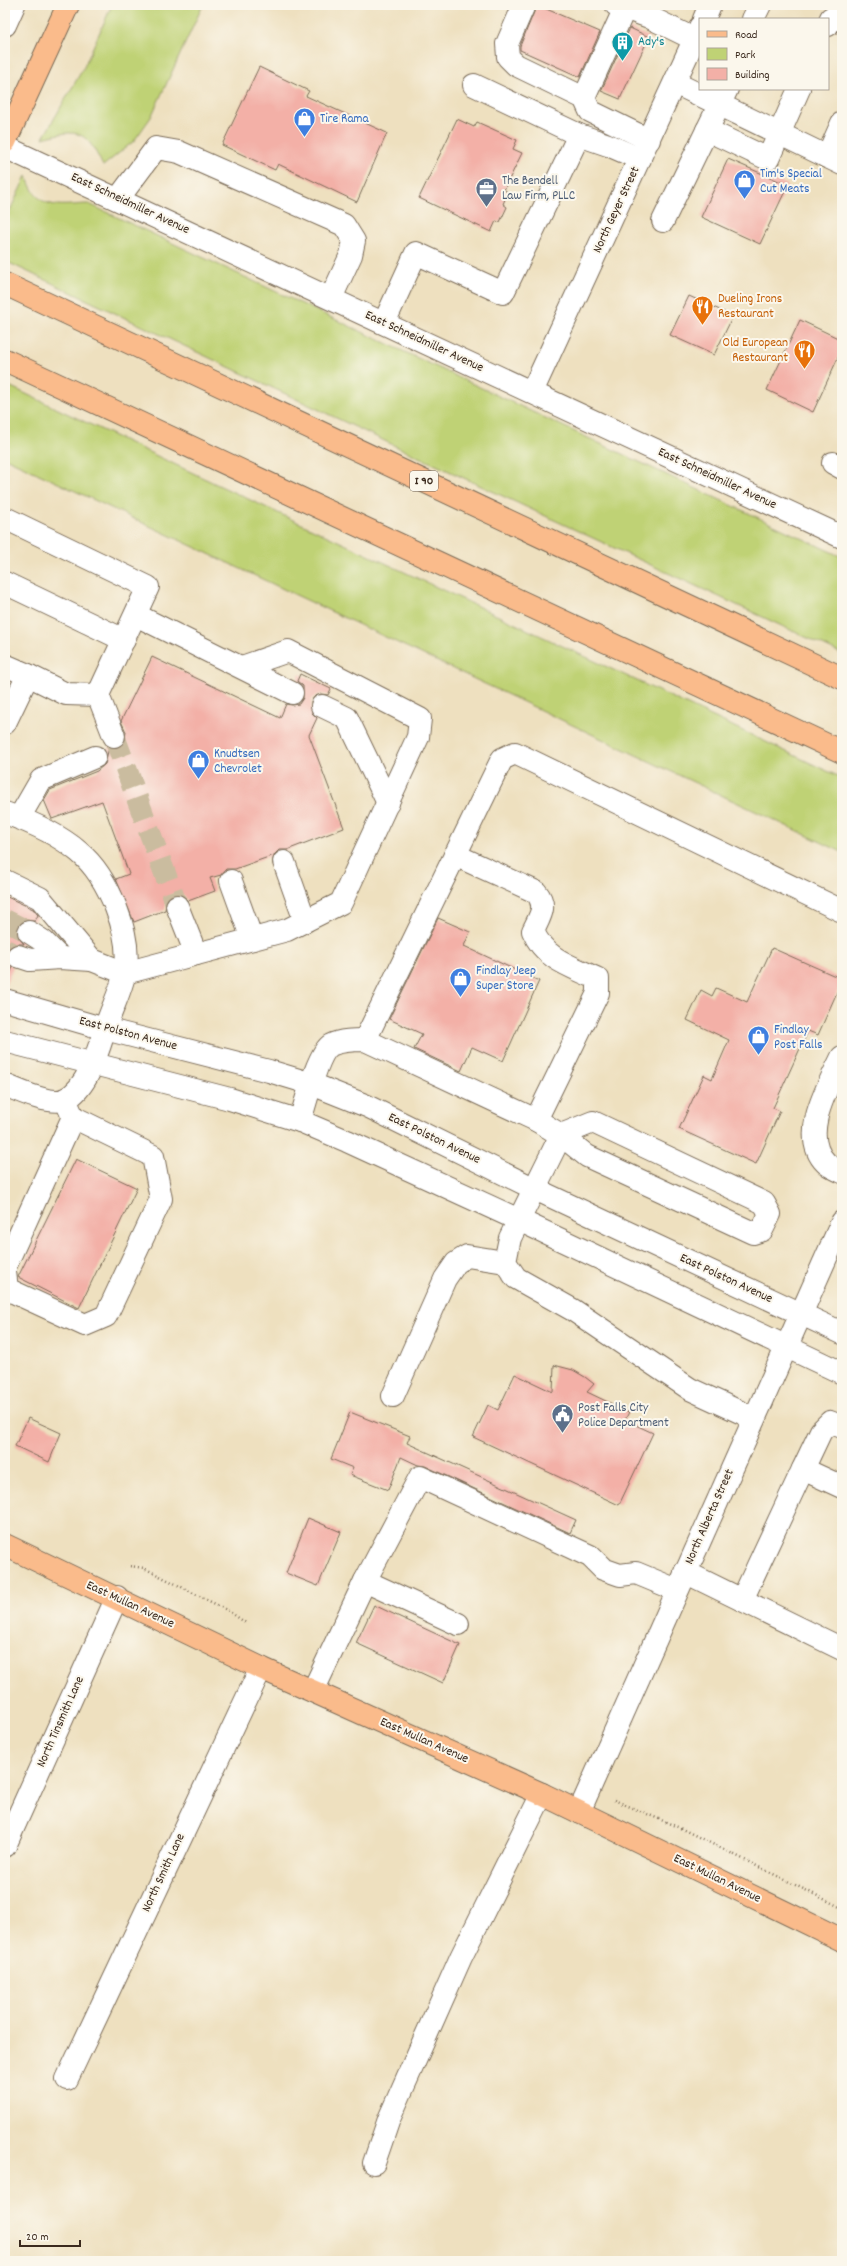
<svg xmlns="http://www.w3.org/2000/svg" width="847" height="2266" viewBox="0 0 847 2266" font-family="Dekko,sans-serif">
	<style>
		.green { fill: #bfd275; stroke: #7d7e4a }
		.building { fill: #f3b0a7 }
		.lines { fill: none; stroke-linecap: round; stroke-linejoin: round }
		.minor-tunnel { stroke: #cabc9f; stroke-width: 22; stroke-dasharray: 22 11; stroke-linecap: butt }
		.minor-casing { stroke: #7a6a56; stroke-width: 24 }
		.major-casing { stroke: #7a6a56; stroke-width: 24 }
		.highway-casing { stroke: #7a6a56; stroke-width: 24 }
		.path { stroke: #7a6a56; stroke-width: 2.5; stroke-dasharray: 1 3; stroke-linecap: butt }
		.minor { stroke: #fff; stroke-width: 22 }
		.major { stroke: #fabb8b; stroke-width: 22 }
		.highway { stroke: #fabb8b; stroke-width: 22 }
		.labels { text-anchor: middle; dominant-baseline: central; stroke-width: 4; stroke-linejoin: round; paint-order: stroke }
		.shield { fill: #fbf7ec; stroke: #75685c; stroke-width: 1 }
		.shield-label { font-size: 12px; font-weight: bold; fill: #3b2a1e }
		.culture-label { font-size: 13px; fill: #0d838f; stroke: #fbf7ec; text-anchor: start }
		.shop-label { font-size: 13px; fill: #366cbe; stroke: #fbf7ec; text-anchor: start }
		.service-label { font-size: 13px; fill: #4e5e75; stroke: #fbf7ec; text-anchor: start }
		.street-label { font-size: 13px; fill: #3b2a1e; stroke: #fbf7ec }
		.food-label { font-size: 13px; fill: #c56008; stroke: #fbf7ec; text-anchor: start }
	</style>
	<rect width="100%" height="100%" fill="#fbf7ec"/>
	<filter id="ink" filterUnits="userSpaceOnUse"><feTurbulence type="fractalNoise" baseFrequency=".025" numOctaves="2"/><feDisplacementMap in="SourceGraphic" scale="8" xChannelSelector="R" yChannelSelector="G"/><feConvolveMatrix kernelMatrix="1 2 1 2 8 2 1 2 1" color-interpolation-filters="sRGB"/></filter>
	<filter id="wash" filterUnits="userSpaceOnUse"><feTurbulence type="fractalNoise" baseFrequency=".012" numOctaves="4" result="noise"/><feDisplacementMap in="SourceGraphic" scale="16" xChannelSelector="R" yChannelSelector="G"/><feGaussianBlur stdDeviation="0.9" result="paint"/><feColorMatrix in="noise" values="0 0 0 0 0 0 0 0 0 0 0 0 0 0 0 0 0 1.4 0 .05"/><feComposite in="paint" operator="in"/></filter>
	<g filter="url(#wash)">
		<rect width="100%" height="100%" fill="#eee0bf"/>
		<g class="green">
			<path d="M112,5H203L151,117L134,141L103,166C86,131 80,128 43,138L84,67Z"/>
			<path d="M26,176C29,182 32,191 37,196C50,210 72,204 89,204L842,557V654L408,452L5,261V221Z"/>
			<path d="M5,384C283,517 564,645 842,778V852L5,458Z"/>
		</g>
		<g id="blocks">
			<g class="building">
				<polygon points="537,5 600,32 580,77 520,50 520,46"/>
				<polygon points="630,28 649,37 620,99 601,91"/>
				<polygon points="259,67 309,91 306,96 387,133 357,202 278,164 275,170 222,145"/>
				<polygon points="457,119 474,127 477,122 517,140 513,149 522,153 504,190 508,192 503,204 507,207 500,222 496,221 491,232 419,198"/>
				<polygon points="728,159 788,185 760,244 701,217"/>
				<polygon points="689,296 733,316 714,355 670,335"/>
				<polygon points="800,320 842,340 842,349 813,412 767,390"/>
				<polygon points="152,657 280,718 286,704 292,705 299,704 303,698 303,686 297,681 300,674 331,689 328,695 321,694 315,696 311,701 312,713 317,718 309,735 344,828 287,850 279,850 274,855 235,869 226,869 221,875 210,878 215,891 188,901 184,896 173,894 167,899 165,910 134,922 116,879 129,874 102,801 52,819 44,800 50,790 97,771 105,764 109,747 118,748 124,743 126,732 121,721"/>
				<polygon points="5,896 33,909 38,915 35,921 24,921 18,926 18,937 24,944 15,944 6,952 6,959 13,967 5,985"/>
				<polygon points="438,918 470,932 464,946 539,981 503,1061 472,1047 461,1071 414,1049 422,1034 389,1019"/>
				<polygon points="772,948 842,979 842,981 818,1035 808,1031 773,1108 780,1111 756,1164 679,1129 704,1075 712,1079 729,1040 687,1020 701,990 712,996 716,988 747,1002"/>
				<polygon points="76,1159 137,1188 79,1308 18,1277"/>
				<polygon points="554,1365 573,1370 585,1377 594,1384 587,1392 629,1412 625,1420 653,1433 619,1505 473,1437 488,1405 498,1410 515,1374 553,1392"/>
				<polygon points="350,1412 410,1436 407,1443 576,1520 570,1533 425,1466 418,1465 401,1457 388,1490 350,1475 353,1468 331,1459"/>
				<polygon points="28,1418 61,1433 49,1462 15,1446"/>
				<polygon points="308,1518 341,1532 318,1586 286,1573"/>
				<polygon points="374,1605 460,1645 443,1683 356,1643"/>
			</g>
		</g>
	</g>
	<g filter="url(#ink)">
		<use href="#blocks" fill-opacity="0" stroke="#7a6a56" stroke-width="1"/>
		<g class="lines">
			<g class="minor-tunnel">
				<polyline points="114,736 177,906"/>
				<polyline points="5,920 29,932"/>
				<polyline points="5,950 18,956"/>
			</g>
			<defs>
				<g id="minor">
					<polyline points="524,5 507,44 508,57 516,65 584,98 590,111 649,140"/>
					<polyline points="616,5 649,17 694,39"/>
					<polyline points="704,19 710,5"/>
					<polyline points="753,19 760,5"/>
					<polyline points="5,25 14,5"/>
					<polyline points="828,25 831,18 842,14"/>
					<polyline points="675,83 842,164"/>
					<polyline points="474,85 579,135"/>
					<polyline points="584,98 625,8"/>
					<polyline points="707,130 768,159 799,89"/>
					<polyline points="5,147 842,537"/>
					<polyline points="827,157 842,123"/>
					<polyline points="118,199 156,148 179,152 344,225 354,241 351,255 331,298"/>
					<polyline points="663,221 727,89"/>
					<polyline points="384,323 416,253 503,293 579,135 608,145 640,159"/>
					<polyline points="532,392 700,27"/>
					<polyline points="833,463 842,468"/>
					<polyline points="5,518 148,587 98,695 66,694 28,675"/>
					<polyline points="5,583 124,640"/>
					<polyline points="136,615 292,693"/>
					<polyline points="5,665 28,675 5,723"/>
					<polyline points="98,695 114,736"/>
					<polyline points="322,706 347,718 388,803"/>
					<path d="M5,813C31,822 58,834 79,852C108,876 133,936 125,972C121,991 111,1010 105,1029C98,1051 88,1087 66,1099C52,1106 19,1091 5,1085"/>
					<polyline points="19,818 41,780 95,757"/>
					<path d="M455,855L536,892C548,906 540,916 533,931C545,960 571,966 598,979V993L536,1120"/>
					<polyline points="284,862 305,921"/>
					<polyline points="5,881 40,898 92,960 125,973 287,930 341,903 418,737 420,719 288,651 242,667"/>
					<polyline points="231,881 252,939"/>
					<polyline points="177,906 196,954"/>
					<polyline points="29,932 43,941 60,958"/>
					<polyline points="18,956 30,960 60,958 92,960"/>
					<polyline points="5,1000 105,1029 269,1071 312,1084 367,1106 535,1189 842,1333"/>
					<polyline points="365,1040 502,759 515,753 842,911"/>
					<polyline points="5,1041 230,1099 300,1121 347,1141 519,1220 842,1373"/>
					<path d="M842,1057C829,1085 798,1135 826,1163C830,1167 837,1169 842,1172"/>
					<path d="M300,1121C305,1105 318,1052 331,1045C341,1040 354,1040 365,1040L536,1120L561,1135L510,1238L505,1262L516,1278L573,1310L690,1389L753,1418"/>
					<polygon points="593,1122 764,1203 770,1214 762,1230 753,1233 587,1156 561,1135"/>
					<polyline points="5,1267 73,1117"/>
					<polyline points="5,1272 7,1289 85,1325 106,1316 161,1199 153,1156 73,1117 65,1099"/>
					<polyline points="393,1396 445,1279 456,1263 467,1256 505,1262"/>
					<polyline points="803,1469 821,1431 830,1422 842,1427"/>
					<polyline points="685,1572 842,1649"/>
					<polyline points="365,1581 458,1624"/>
					<polyline points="742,1600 803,1469 842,1487"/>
					<polyline points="313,1691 365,1581 420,1477 590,1556 603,1569 620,1575 636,1573 677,1590"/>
					<polyline points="579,1812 842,1222"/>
					<polyline points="5,1846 117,1597"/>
					<polyline points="67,2079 261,1668"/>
					<polyline points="374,2163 389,2119 461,1957 542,1794"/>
				</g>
				<g id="major">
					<polyline points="5,142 68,5"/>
					<polyline points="5,1545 261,1668 542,1794 842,1940"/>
				</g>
				<g id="highway">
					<polyline points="5,284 842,678"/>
					<polyline points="5,360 842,752"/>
				</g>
			</defs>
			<use href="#minor" class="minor-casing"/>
			<use href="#major" class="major-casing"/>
			<use href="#highway" class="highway-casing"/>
			<g class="path">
				<polyline points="130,1566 144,1568 227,1610 246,1623"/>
				<polyline points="614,1800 680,1828 842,1908"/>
			</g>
			<use href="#minor" class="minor"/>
			<use href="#major" class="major"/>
			<use href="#highway" class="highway"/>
		</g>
	</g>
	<defs>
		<symbol id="building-pin" viewBox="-11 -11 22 30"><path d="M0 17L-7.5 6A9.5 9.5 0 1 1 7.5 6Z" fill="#0f9aa8" stroke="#fbf7ec"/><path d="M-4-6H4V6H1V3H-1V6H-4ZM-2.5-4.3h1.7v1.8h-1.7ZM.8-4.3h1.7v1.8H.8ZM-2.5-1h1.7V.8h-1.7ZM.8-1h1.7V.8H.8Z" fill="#fff"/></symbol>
		<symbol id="shop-pin" viewBox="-11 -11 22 30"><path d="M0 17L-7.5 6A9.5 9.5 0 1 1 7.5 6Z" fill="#3f7fe0" stroke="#fbf7ec"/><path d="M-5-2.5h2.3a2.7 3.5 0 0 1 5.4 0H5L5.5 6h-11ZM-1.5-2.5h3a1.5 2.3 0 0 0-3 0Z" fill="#fff"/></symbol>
		<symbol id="office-pin" viewBox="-11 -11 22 30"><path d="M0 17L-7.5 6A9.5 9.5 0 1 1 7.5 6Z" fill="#5c6f8a" stroke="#fbf7ec"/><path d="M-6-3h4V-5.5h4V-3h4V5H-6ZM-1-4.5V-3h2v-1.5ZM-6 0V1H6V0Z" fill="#fff"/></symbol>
		<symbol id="restaurant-pin" viewBox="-11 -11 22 30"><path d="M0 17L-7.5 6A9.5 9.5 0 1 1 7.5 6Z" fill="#e8710a" stroke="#fbf7ec"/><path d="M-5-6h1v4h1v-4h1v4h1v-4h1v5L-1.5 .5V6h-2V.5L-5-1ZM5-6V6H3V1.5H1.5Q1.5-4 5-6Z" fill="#fff"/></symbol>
		<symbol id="civic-pin" viewBox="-11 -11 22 30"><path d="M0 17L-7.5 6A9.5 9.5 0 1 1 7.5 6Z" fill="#5c6f8a" stroke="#fbf7ec"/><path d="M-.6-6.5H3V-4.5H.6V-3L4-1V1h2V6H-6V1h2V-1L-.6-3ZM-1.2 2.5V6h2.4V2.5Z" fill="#fff"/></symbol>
	</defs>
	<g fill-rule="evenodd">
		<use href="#building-pin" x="610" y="30" width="25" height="34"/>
		<use href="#shop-pin" x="292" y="106" width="25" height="34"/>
		<use href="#shop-pin" x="732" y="168" width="25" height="34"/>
		<use href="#office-pin" x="474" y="176" width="25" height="34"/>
		<use href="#restaurant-pin" x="690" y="294" width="25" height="34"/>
		<use href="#restaurant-pin" x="792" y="338" width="25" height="34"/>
		<use href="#shop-pin" x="186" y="748" width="25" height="34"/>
		<use href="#shop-pin" x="448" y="966" width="25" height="34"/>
		<use href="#shop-pin" x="746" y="1024" width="25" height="34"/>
		<use href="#civic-pin" x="550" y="1402" width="25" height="34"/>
	</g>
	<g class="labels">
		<rect class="shield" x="410" y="471" width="28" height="20" rx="3"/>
		<g class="shield-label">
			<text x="424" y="481">I 90</text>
		</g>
		<g class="culture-label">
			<text x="638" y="42">Ady's</text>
		</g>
		<g class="shop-label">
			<text x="320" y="119">Tire Rama</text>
			<text x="760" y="174">Tim's Special<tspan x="760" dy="15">Cut Meats</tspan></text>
			<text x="214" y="754">Knudtsen<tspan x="214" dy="15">Chevrolet</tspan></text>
			<text x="476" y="971">Findlay Jeep<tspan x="476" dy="15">Super Store</tspan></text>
			<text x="774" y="1030">Findlay<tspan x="774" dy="15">Post Falls</tspan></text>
		</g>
		<g class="service-label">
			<text x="502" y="181">The Bendell<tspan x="502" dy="15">Law Firm, PLLC</tspan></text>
			<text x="578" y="1408">Post Falls City<tspan x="578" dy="15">Police Department</tspan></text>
		</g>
		<g class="street-label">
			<text transform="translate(130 204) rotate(25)">East Schneidmiller Avenue</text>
			<text transform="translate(617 210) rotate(-65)">North Geyer Street</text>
			<text transform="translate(424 342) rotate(25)">East Schneidmiller Avenue</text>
			<text transform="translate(717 479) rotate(25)">East Schneidmiller Avenue</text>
			<text transform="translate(128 1034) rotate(15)">East Polston Avenue</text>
			<text transform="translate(434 1139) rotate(26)">East Polston Avenue</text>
			<text transform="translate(726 1279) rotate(25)">East Polston Avenue</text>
			<text transform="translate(710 1517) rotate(-66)">North Alberta Street</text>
			<text transform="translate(130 1605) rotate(25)">East Mullan Avenue</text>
			<text transform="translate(61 1722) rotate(-66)">North Tinsmith Lane</text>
			<text transform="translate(424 1741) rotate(24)">East Mullan Avenue</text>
			<text transform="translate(164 1873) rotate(-65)">North Smith Lane</text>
			<text transform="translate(717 1879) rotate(26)">East Mullan Avenue</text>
		</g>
		<g class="food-label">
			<text x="718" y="299">Dueling Irons<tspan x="718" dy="15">Restaurant</tspan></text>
			<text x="788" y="343" text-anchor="end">Old European<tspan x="788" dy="15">Restaurant</tspan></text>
		</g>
	</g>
	<rect width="847" height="2266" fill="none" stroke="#fbf7ec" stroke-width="20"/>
	<rect x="699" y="18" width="130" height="72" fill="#fbf7ec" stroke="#aea59a"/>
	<rect x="707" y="31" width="20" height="6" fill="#fabb8b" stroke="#aea59a"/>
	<text x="735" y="38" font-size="12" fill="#3b2a1e">Road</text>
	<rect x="707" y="48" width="20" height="12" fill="#bfd275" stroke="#aea59a"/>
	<text x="735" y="58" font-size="12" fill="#3b2a1e">Park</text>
	<rect x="707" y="68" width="20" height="12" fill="#f3b0a7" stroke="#aea59a"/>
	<text x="735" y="78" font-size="12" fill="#3b2a1e">Building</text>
	<path d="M20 2240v6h60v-6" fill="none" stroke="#3b2a1e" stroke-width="2"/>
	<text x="26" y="2240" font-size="12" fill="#3b2a1e" stroke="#fbf7ec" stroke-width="3" paint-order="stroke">20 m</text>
</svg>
